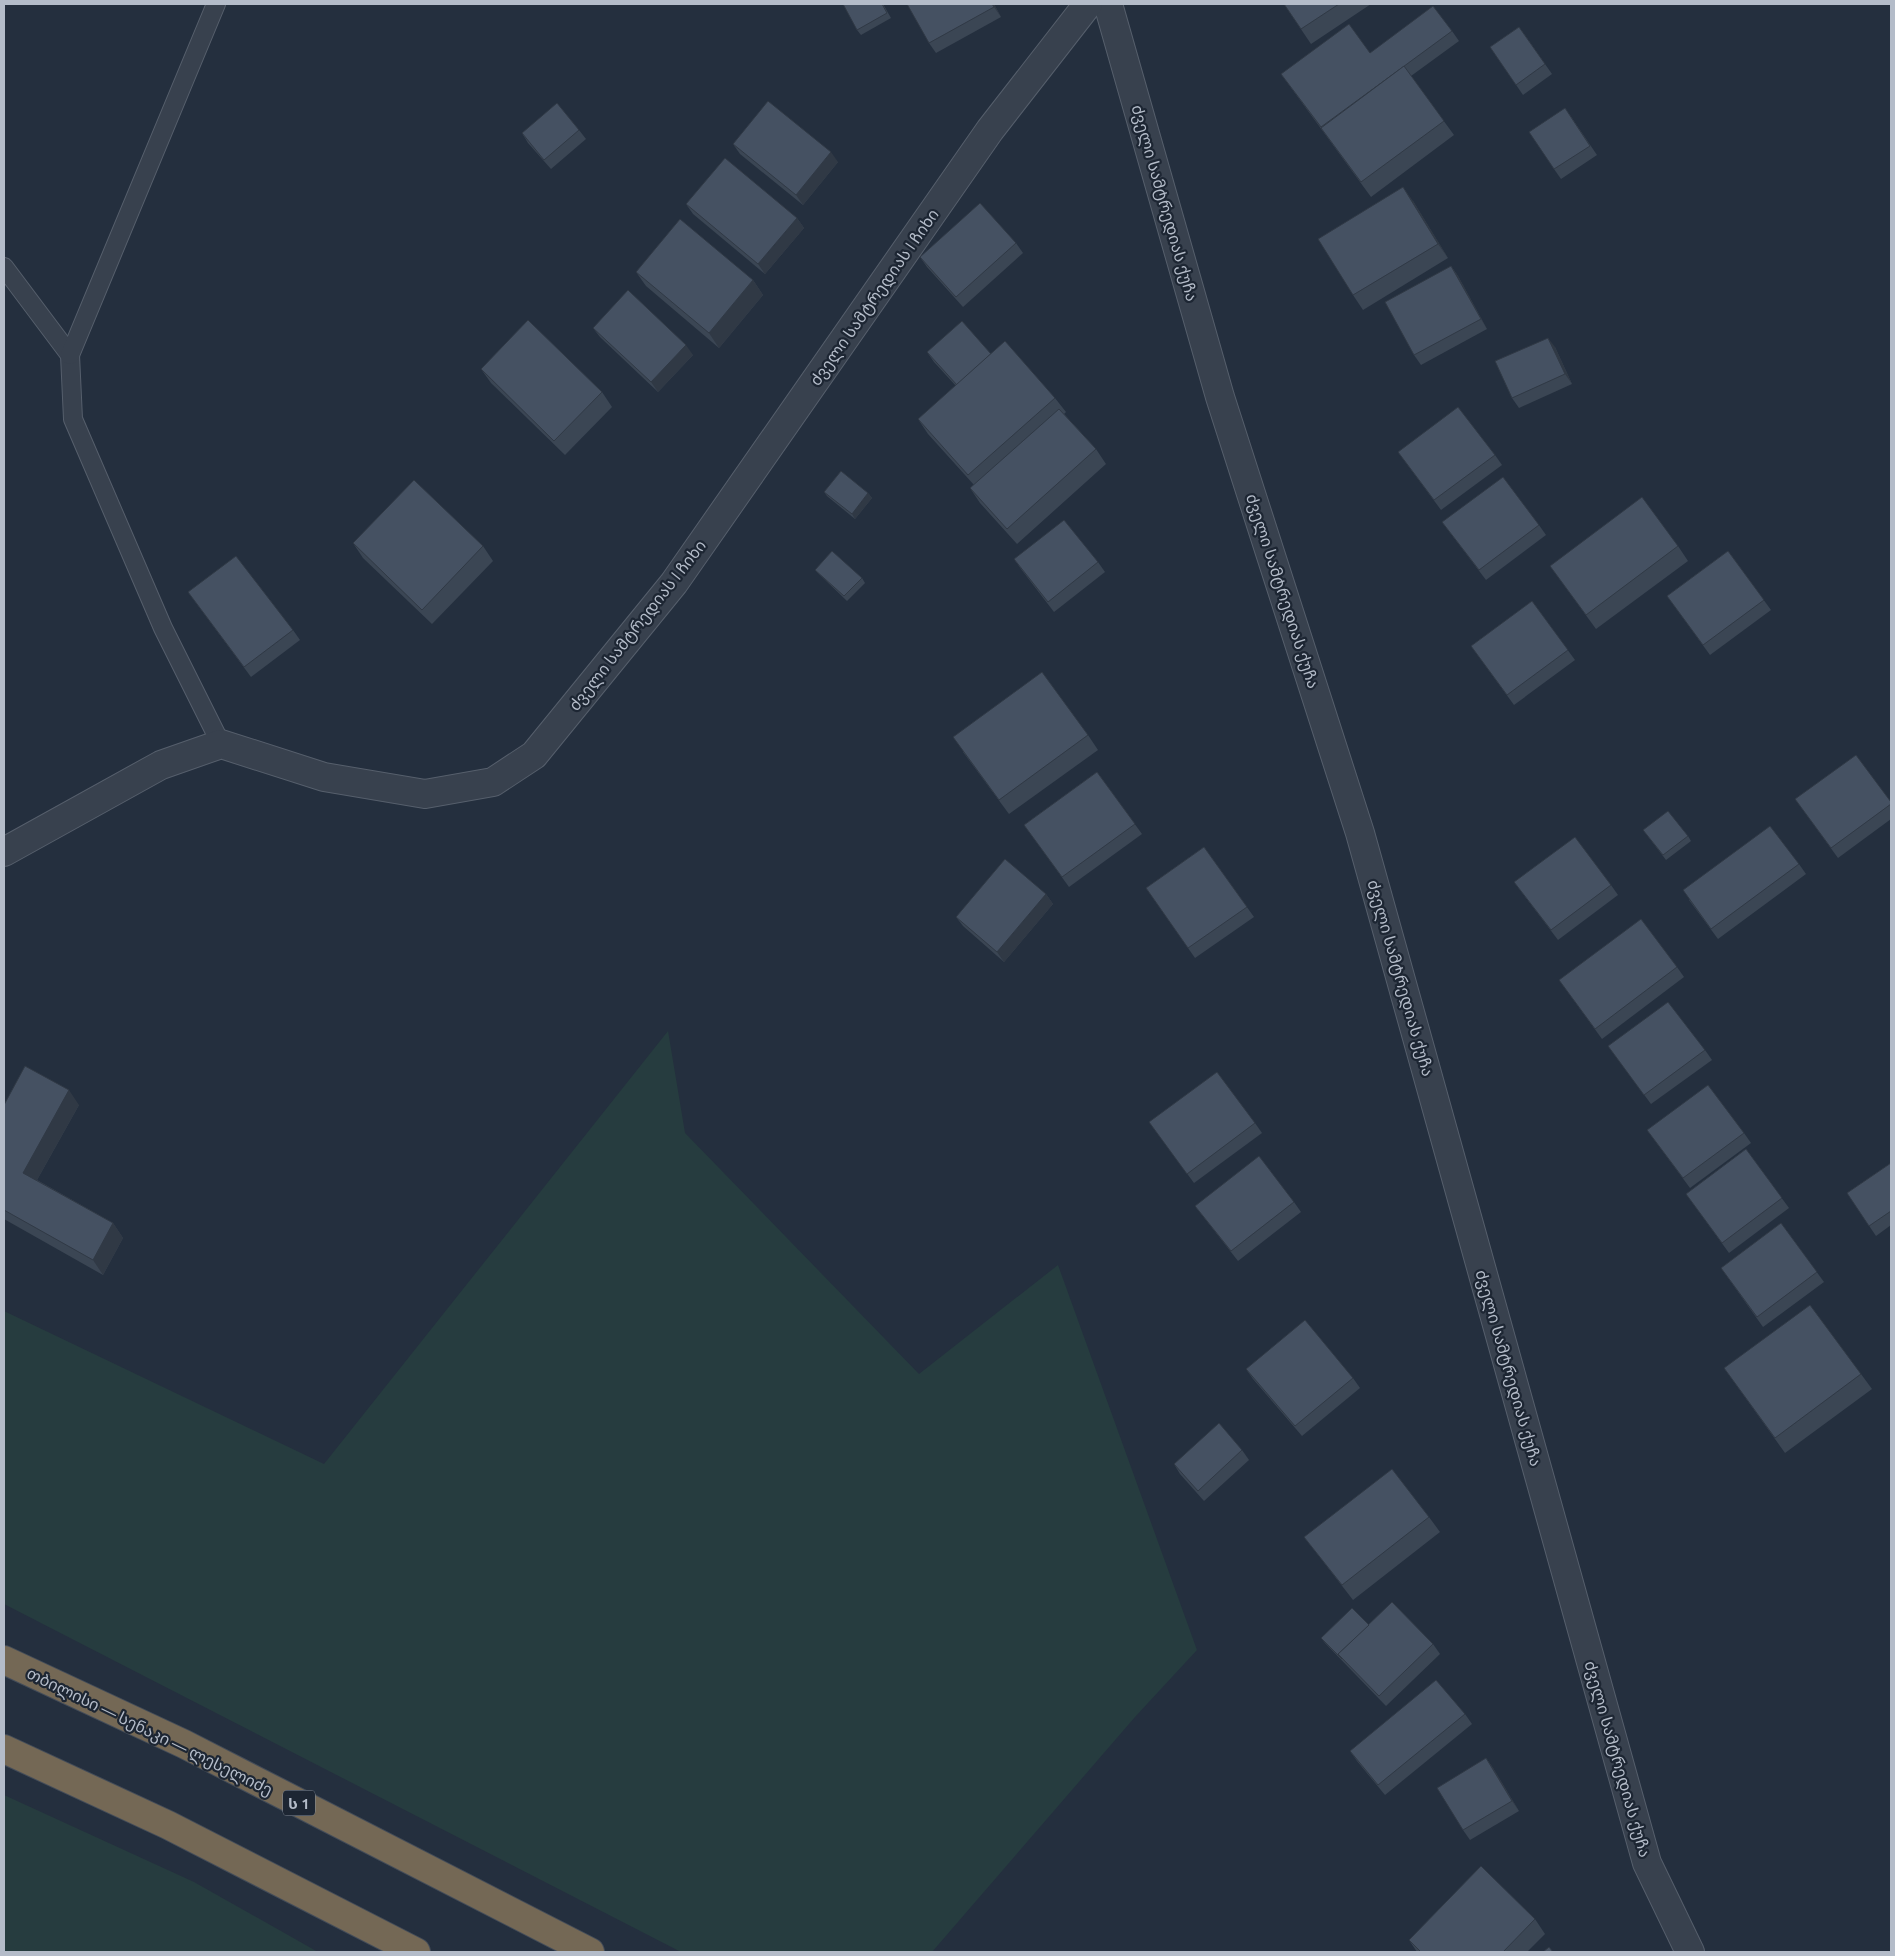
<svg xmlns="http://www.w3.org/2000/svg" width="1895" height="1956" viewBox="0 0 1895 1956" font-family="Ubuntu,'Noto Sans Georgian',sans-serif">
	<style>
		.green { fill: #263c3f }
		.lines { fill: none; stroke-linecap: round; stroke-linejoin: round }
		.service-casing { stroke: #565f6c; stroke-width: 20 }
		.minor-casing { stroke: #565f6c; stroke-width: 30 }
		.motorway-casing { stroke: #434c59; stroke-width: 30 }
		.service { stroke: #38414e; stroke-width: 18 }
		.minor { stroke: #38414e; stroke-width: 28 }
		.motorway { stroke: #746855; stroke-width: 28 }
		.wall { fill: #3b4654 }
		.shaded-wall { fill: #303945 }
		.building { fill: #455162; stroke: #303945 }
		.labels { text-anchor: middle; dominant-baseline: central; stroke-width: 4.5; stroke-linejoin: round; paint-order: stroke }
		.shield { fill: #1d2633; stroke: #878f9c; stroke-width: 1 }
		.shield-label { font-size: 15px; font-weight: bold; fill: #b4bcc9 }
		.street-label { font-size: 16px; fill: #b4bcc9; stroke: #1d2633 }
	</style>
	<rect width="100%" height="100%" fill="#242f3e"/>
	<g class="green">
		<polygon points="668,1031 685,1133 919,1374 1058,1265 1197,1650 1135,1717 932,1952 681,1952 4,1604 4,1311 324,1464"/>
		<polygon points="4,1795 194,1882 318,1952 4,1952"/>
	</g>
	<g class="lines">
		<defs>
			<g id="service">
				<polyline points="4,267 70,355 73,419 163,628 221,744"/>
				<polyline points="70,355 216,4"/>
			</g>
			<g id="minor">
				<polyline points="1108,4 1220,397 1360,833 1647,1863 1690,1952"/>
				<polyline points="4,852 161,765 221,744 324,777 425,794 493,782 534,755 674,583 990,130 1088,4"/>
			</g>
			<g id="motorway">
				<polyline points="4,1660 184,1744 590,1952"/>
				<polyline points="4,1749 168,1825 416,1952"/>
			</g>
		</defs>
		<use href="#service" class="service-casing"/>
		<use href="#minor" class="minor-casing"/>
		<use href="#motorway" class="motorway-casing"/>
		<use href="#service" class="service"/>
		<use href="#minor" class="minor"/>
		<use href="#motorway" class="motorway"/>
	</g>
	<g class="wall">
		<polygon points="883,4 891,18 861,35 857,30"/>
		<polygon points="994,4 1001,17 936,53 929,43"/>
		<polygon points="1284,4 1371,4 1311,44"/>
		<polygon points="1519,27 1552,74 1523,95 1490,47"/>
		<polygon points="1452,31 1459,41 1411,76 1454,135 1371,197 1281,74 1370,53"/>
		<polygon points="1565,108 1597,155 1561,179 1554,169"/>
		<polygon points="579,130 586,139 551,169 528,143 522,133"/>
		<polygon points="733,144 838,162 803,205 740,154"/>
		<polygon points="1413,201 1448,258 1363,310 1353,295"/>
		<polygon points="686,204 797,218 804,228 765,274 693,214"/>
		<polygon points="1016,243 1023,253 963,307 927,267 920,257"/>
		<polygon points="1451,266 1458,276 1487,329 1421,365 1414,355"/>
		<polygon points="636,272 753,280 763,295 719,348 646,286"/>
		<polygon points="593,328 693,355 658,392 600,337"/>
		<polygon points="1555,347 1572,384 1519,408 1512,398"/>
		<polygon points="927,352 991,354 1055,398 1066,412 1064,414 1096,449 1106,464 1017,544 980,503 970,488 974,485 928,434 918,419 956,386 934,362"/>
		<polygon points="481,369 602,392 612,407 565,455 491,383"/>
		<polygon points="1398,452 1495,455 1502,465 1441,510"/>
		<polygon points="824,492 868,493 872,498 855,519 827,496"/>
		<polygon points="1442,522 1539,525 1546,535 1486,580"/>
		<polygon points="353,543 483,546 493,561 432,624 363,558"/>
		<polygon points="1678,546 1688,561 1596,629 1550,566"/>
		<polygon points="1728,551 1771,610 1710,655 1667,596"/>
		<polygon points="1014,559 1098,562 1105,572 1054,612 1021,569"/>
		<polygon points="815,570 862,578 865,583 847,601 819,574"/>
		<polygon points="188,592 293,630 300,640 251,677"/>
		<polygon points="1532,601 1575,660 1514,705 1471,646"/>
		<polygon points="1088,735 1098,750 1009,814 963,752"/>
		<polygon points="1097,772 1142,834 1069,887 1024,825"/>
		<polygon points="1795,799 1891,802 1891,819 1838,858"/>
		<polygon points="1647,835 1688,836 1691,841 1666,860"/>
		<polygon points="1204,847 1254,917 1195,958 1146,888"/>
		<polygon points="1799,864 1806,874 1718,939 1689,900"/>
		<polygon points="1514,882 1611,885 1618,895 1558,940"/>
		<polygon points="1046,894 1053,904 1004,962 963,926 956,917"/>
		<polygon points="1677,967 1684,977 1602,1039 1559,980"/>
		<polygon points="1608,1046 1705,1050 1712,1060 1651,1104"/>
		<polygon points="4,1105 79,1105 37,1180 113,1223 123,1238 103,1275 4,1219"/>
		<polygon points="1149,1122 1255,1123 1262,1133 1194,1183"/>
		<polygon points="1647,1130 1744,1133 1751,1143 1690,1188"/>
		<polygon points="1746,1149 1789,1208 1729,1253 1686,1194"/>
		<polygon points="1891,1163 1891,1225 1876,1236 1847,1193"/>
		<polygon points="1294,1202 1301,1212 1238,1261 1195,1206"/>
		<polygon points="1781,1223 1824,1282 1763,1327 1721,1268"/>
		<polygon points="1724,1368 1861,1374 1872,1389 1785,1453"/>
		<polygon points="1246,1369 1353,1378 1360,1388 1302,1436 1253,1379"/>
		<polygon points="1242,1450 1249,1460 1204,1501 1180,1474 1174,1464"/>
		<polygon points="1429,1517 1440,1532 1353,1600 1315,1551 1304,1537"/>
		<polygon points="1369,1625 1433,1644 1440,1654 1386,1706 1325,1643 1321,1638"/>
		<polygon points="1465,1714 1472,1724 1385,1795 1357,1761 1350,1751"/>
		<polygon points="1486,1758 1493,1768 1519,1811 1470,1840 1463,1830"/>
		<polygon points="1535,1919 1545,1934 1527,1952 1417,1952 1409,1940"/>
	</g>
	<g class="shaded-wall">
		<polygon points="992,4 994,4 1001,17 994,7"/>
		<polygon points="831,152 838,162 803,205 796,195"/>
		<polygon points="1403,187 1413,201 1448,258 1438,244"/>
		<polygon points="797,218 804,228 765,274 758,264"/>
		<polygon points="1451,266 1458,276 1487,329 1481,319"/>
		<polygon points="753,280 763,295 719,348 709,333"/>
		<polygon points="1548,338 1555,347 1572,384 1565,374"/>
		<polygon points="686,345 693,355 658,392 651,382"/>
		<polygon points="868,493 872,498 855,519 852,514"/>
		<polygon points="1046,894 1053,904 1004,962 997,952"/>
		<polygon points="69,1090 79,1105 33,1187 23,1173"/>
		<polygon points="113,1223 123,1238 103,1275 93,1260"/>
		<polygon points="1486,1758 1493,1768 1519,1811 1512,1801"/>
	</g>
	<g class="building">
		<polygon points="843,4 882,4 887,13 857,30"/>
		<polygon points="907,4 992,4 994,7 929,43"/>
		<polygon points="1284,4 1339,4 1301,29"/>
		<polygon points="1433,6 1452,31 1321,127 1281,74 1349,24 1370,53"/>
		<polygon points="1519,27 1545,64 1516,85 1490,47"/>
		<polygon points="1404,66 1444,121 1361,182 1321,128"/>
		<polygon points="768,101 831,152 796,195 733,144"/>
		<polygon points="557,103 579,130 544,160 522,133"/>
		<polygon points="1565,108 1590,146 1554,169 1529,132"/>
		<polygon points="725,158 797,218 758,264 686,204"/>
		<polygon points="1403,187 1438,244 1353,295 1318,239"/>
		<polygon points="980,203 1016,243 956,297 920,257"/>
		<polygon points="680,219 753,280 709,333 636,272"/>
		<polygon points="1451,266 1481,319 1414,355 1385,302"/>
		<polygon points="628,290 686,345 651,382 593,328"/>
		<polygon points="528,320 602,392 554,441 481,369"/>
		<polygon points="962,321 991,354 957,385 927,352"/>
		<polygon points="1548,338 1565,374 1512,398 1495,361"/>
		<polygon points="1005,341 1055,398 968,475 918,419"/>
		<polygon points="1458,407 1495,455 1434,500 1398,452"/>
		<polygon points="1059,409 1096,449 1007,529 970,488"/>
		<polygon points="841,471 868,493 852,514 824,492"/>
		<polygon points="1503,477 1539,525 1479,570 1442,522"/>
		<polygon points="414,480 483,546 422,610 353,543"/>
		<polygon points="1642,497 1678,546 1586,615 1550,566"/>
		<polygon points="1064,520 1098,562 1048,602 1014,559"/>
		<polygon points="832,551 862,578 844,596 815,570"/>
		<polygon points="1728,551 1764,600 1703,645 1667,596"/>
		<polygon points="236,556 293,630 244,667 188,592"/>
		<polygon points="1532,601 1568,650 1507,695 1471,646"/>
		<polygon points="1042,672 1088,735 999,800 953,737"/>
		<polygon points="1856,755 1891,802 1891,804 1831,848 1795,799"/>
		<polygon points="1097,772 1135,824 1062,877 1024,825"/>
		<polygon points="1668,811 1688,836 1663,855 1643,830"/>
		<polygon points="1770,826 1799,864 1711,929 1683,890"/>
		<polygon points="1575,837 1611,885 1551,930 1514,882"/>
		<polygon points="1204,847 1247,907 1188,948 1146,888"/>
		<polygon points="1005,859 1046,894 997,952 956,917"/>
		<polygon points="1641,919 1677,967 1595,1029 1559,980"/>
		<polygon points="1668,1002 1705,1050 1644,1095 1608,1046"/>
		<polygon points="25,1066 69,1090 23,1173 113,1223 93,1260 4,1210 4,1105"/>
		<polygon points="1217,1072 1255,1123 1187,1174 1149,1122"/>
		<polygon points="1708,1085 1744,1133 1683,1178 1647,1130"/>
		<polygon points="1746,1149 1782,1198 1722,1243 1686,1194"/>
		<polygon points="1259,1156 1294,1202 1231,1251 1195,1206"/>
		<polygon points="1891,1163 1891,1211 1869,1226 1847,1193"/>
		<polygon points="1781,1223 1817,1272 1757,1317 1721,1268"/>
		<polygon points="1810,1305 1861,1374 1775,1438 1724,1368"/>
		<polygon points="1305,1320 1353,1378 1295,1426 1246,1369"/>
		<polygon points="1219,1423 1242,1450 1198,1491 1174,1464"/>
		<polygon points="1392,1469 1429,1517 1342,1585 1304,1537"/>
		<polygon points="1392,1602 1433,1644 1379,1696 1338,1654"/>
		<polygon points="1352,1608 1369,1625 1338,1654 1342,1659 1321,1638"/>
		<polygon points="1436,1680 1465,1714 1378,1785 1350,1751"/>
		<polygon points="1486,1758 1512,1801 1463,1830 1437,1788"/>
		<polygon points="1481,1866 1535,1919 1503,1952 1421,1952 1409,1940"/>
		<polygon points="1549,1947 1553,1952 1543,1952"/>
	</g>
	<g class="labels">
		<rect class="shield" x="283" y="1790.5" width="32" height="25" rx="4"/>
		<g class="shield-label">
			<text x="299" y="1803">ს 1</text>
		</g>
		<g class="street-label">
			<text transform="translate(1165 203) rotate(74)">ძველი სამტრედიას ქუჩა</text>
			<text transform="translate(874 297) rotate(-55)">ძველი სამტრედიას I ჩიხი</text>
			<text transform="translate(1283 591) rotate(72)">ძველი სამტრედიას ქუჩა</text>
			<text transform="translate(637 625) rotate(-52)">ძველი სამტრედიას I ჩიხი</text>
			<text transform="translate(1401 978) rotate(74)">ძველი სამტრედიას ქუჩა</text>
			<text transform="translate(1509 1368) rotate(74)">ძველი სამტრედიას ქუჩა</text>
			<text transform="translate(150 1731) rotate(26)">თბილისი — სენაკი — ლესელიძე</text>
			<text transform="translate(1618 1759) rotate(74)">ძველი სამტრედიას ქუჩა</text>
		</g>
	</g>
	<rect width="1895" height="1956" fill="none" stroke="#b4bcc9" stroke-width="10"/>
</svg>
